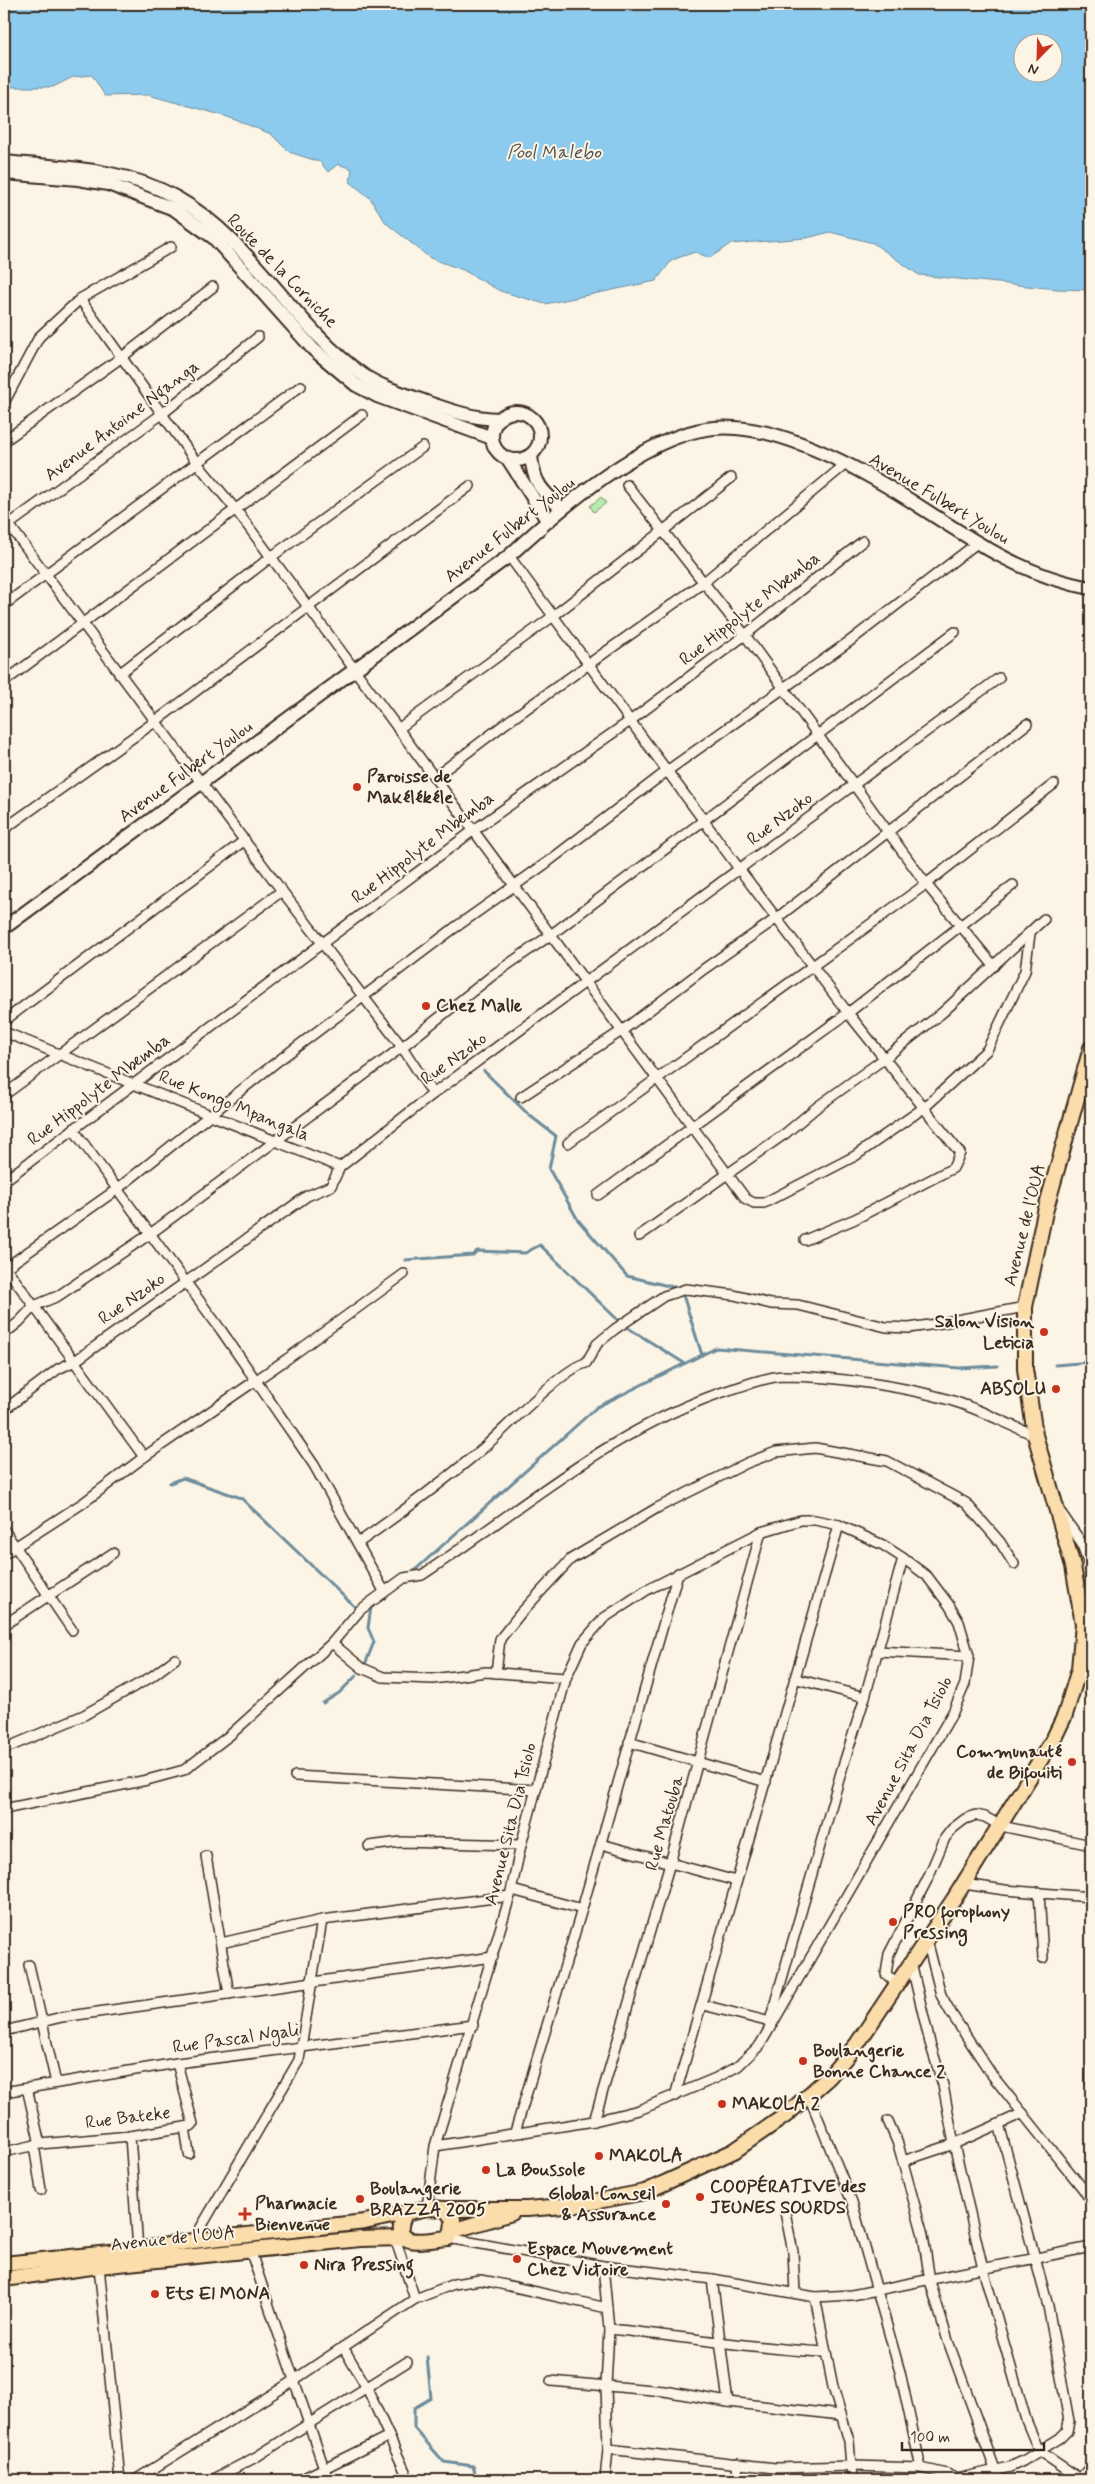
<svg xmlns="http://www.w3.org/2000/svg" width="1095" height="2484" viewBox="0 0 1095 2484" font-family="Mynerve,sans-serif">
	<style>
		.green { fill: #b8edae; stroke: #7a8c66 }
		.water { fill: #8dcbee; stroke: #6c8b9b; fill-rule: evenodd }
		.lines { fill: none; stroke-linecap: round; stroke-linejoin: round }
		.stream { stroke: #6c8b9b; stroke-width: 3 }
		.street-casing { stroke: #3b2a1e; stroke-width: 12 }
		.secondary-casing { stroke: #3b2a1e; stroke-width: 16 }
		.primary-casing { stroke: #3b2a1e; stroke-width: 18 }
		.street { stroke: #fcf5e5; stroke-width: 9 }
		.secondary { stroke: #fcf5e5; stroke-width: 12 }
		.primary { stroke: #faddab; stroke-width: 14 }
		.poi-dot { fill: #c8321e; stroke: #fcf5e5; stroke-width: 2 }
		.labels { text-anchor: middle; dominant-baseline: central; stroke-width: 4; stroke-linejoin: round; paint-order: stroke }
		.street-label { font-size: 18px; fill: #3b2a1e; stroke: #fcf5e5 }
		.poi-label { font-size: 18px; font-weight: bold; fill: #3b2a1e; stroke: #fcf5e5; text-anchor: start }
		.water-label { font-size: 19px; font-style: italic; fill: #505252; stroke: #fcf5e5 }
	</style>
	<rect width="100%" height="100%" fill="#fcf5e5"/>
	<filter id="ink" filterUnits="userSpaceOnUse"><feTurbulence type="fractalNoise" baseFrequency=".02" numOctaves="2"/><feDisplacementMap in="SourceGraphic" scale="10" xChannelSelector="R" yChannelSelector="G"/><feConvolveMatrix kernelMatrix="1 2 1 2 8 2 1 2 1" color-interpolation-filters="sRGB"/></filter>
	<g filter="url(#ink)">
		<polygon class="green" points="601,497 606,503 594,512 590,506"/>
		<path class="water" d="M4,4H1091V290L1057,289L919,275L873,243L830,232L807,238L730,244L710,258L695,252L672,260L656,281L545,304L500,291L463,270L430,258L386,223L370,198L350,182L352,169L338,164L328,172L320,162L289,152L271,134L225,116L148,95L105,96L92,75L73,77L53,87H4ZM1022,42H1052V72H1022Z"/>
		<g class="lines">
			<g class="stream">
				<polyline points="484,1071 529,1115 556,1136 549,1169 578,1220 627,1276 677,1288"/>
				<polyline points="405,1260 473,1255 477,1251 525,1253 540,1245 619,1321"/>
				<polyline points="683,1295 702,1355"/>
				<polyline points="628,1328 684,1363"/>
				<polyline points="1055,1365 1091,1362"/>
				<polyline points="177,1480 170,1483 183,1478 241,1498 356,1608"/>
				<polyline points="415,1570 597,1407 716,1348 959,1368 998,1366"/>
				<polyline points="366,1662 374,1642 368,1628 371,1607"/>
				<polyline points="323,1703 339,1693 357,1675"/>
				<polyline points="427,2357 431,2398 414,2408 414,2428 444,2462 473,2466 477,2480"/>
			</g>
			<defs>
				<g id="street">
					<polyline points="80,299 197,463 236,510 309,608 746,1199 754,1203 764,1203 855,1156 925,1107 987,1050 1025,971 1030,934"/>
					<polyline points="4,403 39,337 80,299 171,247"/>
					<polyline points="4,441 122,357 213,287"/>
					<polyline points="627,485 745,635 926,884 994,966"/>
					<polyline points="4,518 282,891 402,1047 433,1094"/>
					<polyline points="4,528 162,414 258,337"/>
					<polyline points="509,556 740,870 848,1013 960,1153 953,1168 855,1219 805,1240"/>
					<polyline points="4,605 301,386"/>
					<polyline points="119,674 271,557 423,447"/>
					<polyline points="4,682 362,415"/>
					<polyline points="398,729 552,617 731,478"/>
					<polyline points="435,777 506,723 704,582 847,463"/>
					<polyline points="4,829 156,721 470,486"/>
					<polyline points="4,1021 245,840"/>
					<polyline points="4,1032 340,1167"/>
					<polyline points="4,1095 282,891"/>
					<polyline points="521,1097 623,1030 704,969 777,918 1027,724"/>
					<polyline points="73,1129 221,1330 314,1465 384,1591"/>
					<polyline points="568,1143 926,884 1054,784"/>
					<polyline points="4,1181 474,830 630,721 745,635 863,541"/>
					<polyline points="598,1195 848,1013 1013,885"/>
					<polyline points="639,1236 786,1133 817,1107 885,1058 943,1012 1044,919"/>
					<polyline points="4,1265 144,1457"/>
					<polyline points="4,1269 116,1190 274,1064 453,929 545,864 667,771 850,641 977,543"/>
					<polyline points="4,1334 19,1322 34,1306 58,1296 150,1234 402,1047 493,975 552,934 955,632"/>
					<polyline points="4,1410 58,1369 75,1361 307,1196 331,1186 340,1167 433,1094 999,678"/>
					<polyline points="1061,1513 1081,1542 1091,1570"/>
					<polyline points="4,1530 72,1630"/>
					<path d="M358,1543C400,1514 441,1483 480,1451C502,1432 563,1368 586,1363L597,1344L615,1329L664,1296L686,1289L734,1295L771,1304L798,1305L886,1327L909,1328L936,1324L1025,1307"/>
					<polyline points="4,1554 83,1503 144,1457 287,1359 404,1274"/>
					<polyline points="4,1625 113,1553"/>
					<polyline points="332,1643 362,1668 383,1677 433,1679 486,1672 566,1678"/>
					<polyline points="877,1651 969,1656"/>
					<polyline points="496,1673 500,1639 520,1614 571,1559 657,1508 747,1463 776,1452 815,1448 887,1461 966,1503 1000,1542 1014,1564"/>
					<polyline points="797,1679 865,1697"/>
					<polyline points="629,1742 766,1782"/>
					<polyline points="4,1749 84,1715 151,1677 175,1659"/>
					<polyline points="295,1776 536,1790"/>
					<path d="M4,1809L147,1780L184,1770L230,1735L332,1643L360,1610L404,1578L422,1575C521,1510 614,1427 729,1390C746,1385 765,1377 783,1376C833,1376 912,1387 959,1403C985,1412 1009,1425 1035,1435"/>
					<polyline points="601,1844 736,1881"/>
					<polyline points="369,1846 401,1842 521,1845"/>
					<polyline points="206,1856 229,1994"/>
					<polyline points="964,1884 1005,1890 1091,1897"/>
					<polyline points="512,1890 582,1909"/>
					<polyline points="1039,1892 1043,1958"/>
					<polyline points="927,1940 941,1995 951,2013 992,2075 1084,2190 1091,2202"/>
					<polyline points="221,1943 322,1920 510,1896"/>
					<polyline points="911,1963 930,2043 943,2085 954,2144 983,2269 1026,2420 1039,2451 1082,2480"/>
					<polyline points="29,1965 56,2083"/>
					<polyline points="897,1984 886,1974 889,1954 927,1880 945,1838 952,1829 965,1819 976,1815 985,1817 1001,1826 1091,1845"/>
					<polyline points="703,2005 770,2022"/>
					<polyline points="769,2024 842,1769 865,1697 903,1558"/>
					<polyline points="4,2031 62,2017 493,1957"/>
					<polyline points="1091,2069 1091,2082"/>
					<polyline points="27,2088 40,2144"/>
					<polyline points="4,2092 177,2063 473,2025"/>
					<polyline points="675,2096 839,1525"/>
					<polyline points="809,2096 852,2202 900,2372 921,2468"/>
					<polyline points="594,2121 670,1863 761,1532"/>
					<polyline points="888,2121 898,2144 910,2188 923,2235 930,2281 948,2341 999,2480"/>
					<polyline points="185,2127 189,2154"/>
					<polyline points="515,2132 582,1909 678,1573"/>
					<polyline points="130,2136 138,2250"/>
					<polyline points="34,2145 41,2190"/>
					<polyline points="4,2152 40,2144 130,2136 191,2126 193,2124 177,2063"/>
					<polyline points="903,2161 954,2144 1023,2113"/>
					<polyline points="427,2208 435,2146 510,1896 521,1845 566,1678 582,1643 604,1618 647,1590 761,1532 801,1520 815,1520 839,1525 883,1545 903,1558 927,1576 949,1605 959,1622 969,1656 965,1684 953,1712 760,2045 738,2066 716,2078 639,2110 594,2121 435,2146"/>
					<polyline points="785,2212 793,2252 795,2293"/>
					<polyline points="395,2238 415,2299"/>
					<polyline points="448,2238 603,2266 712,2279 815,2297 852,2295 1091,2247"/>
					<polyline points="193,2241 299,2060 322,1920"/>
					<polyline points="250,2250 328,2480"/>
					<polyline points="99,2266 120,2480"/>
					<polyline points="603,2266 609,2329 606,2386 608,2449 605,2480"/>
					<polyline points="712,2279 728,2402"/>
					<polyline points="815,2297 833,2387 849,2441 852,2480"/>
					<path d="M609,2329C681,2336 753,2349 825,2352"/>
					<polyline points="343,2347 367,2388 409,2480"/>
					<polyline points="551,2381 664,2391 728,2402 840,2415"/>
					<polyline points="608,2449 775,2468 853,2466 921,2468 947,2474 956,2479 1010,2467 1023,2461 1060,2438 1067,2431 1069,2421 1048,2306 999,2124"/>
					<polyline points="737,2463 738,2480"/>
					<polyline points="135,2480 279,2390 415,2299 454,2284 480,2280 492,2282 607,2308"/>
					<polyline points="212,2480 256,2457 407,2362"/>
					<polyline points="300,2480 389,2436"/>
					<polyline points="1079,2480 1091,2466"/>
				</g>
				<g id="secondary">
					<path d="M4,162C64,168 122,167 177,198C253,241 292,325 363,375C382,388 405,394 426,402C452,411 471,418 499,419"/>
					<polyline points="4,173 78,179 108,184 174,209 214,238 313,349 356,385 377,396 492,438"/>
					<circle cx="516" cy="436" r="24"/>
					<path d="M531,455C533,483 542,491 562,509"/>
					<polyline points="508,459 547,520"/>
					<path d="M4,928L509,556C558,510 646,434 714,428C780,422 868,473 922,508C976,543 1027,577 1091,588"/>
				</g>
				<g id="primary">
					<polyline points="445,2209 527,2209 577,2205 645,2192 734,2151 786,2115 829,2077 857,2044 954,1899 1054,1738 1065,1715 1079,1669 1083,1624 1073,1566 1035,1435 1025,1369 1025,1307 1045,1212 1091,1048"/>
					<polyline points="452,2231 512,2213"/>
					<path d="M4,2264L138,2250L193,2241L365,2222L427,2208L445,2209L453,2219L452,2231L448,2238C431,2239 387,2252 405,2214"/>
					<polyline points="4,2279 99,2266 360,2239 406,2238"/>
				</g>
			</defs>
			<use href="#street" class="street-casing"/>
			<use href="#secondary" class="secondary-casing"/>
			<use href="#primary" class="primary-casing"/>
			<use href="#street" class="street"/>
			<use href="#secondary" class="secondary"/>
			<use href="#primary" class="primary"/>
		</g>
	</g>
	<g class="poi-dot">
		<circle cx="357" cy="787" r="5"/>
		<circle cx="426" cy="1006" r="5"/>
		<circle cx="1044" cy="1332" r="5"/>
		<circle cx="1056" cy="1389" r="5"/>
		<circle cx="1072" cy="1762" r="5"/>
		<circle cx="893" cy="1922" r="5"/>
		<circle cx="803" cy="2061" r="5"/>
		<circle cx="722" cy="2104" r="5"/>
		<circle cx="599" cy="2156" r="5"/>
		<circle cx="486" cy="2170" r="5"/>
		<circle cx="700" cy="2197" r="5"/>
		<circle cx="360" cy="2199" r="5"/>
		<circle cx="666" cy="2204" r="5"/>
		<path d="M242.5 2206.5h5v5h5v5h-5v5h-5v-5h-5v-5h5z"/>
		<circle cx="517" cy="2259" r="5"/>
		<circle cx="304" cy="2265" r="5"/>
		<circle cx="155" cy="2294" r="5"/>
	</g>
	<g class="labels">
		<g class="street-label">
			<text transform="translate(282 271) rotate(46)">Route de la Corniche</text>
			<text transform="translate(122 421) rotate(-37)">Avenue Antoine Nganga</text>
			<text transform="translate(939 499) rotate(31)">Avenue Fulbert Youlou</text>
			<text transform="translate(510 530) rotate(-38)">Avenue Fulbert Youlou</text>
			<text transform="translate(750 609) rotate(-38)">Rue Hippolyte Mbemba</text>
			<text transform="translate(186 772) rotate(-36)">Avenue Fulbert Youlou</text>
			<text transform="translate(780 819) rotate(-37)">Rue Nzoko</text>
			<text transform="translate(423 848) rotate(-37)">Rue Hippolyte Mbemba</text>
			<text transform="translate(454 1059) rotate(-36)">Rue Nzoko</text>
			<text transform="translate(99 1090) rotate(-37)">Rue Hippolyte Mbemba</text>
			<text transform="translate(234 1106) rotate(22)">Rue Kongo Mpangala</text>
			<text transform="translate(1025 1225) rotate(-76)">Avenue de l'OUA</text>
			<text transform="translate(132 1299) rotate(-35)">Rue Nzoko</text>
			<text transform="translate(909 1751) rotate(-62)">Avenue Sita Dia Tsiolo</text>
			<text transform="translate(665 1823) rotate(-74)">Rue Matouba</text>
			<text transform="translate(511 1824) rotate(-76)">Avenue Sita Dia Tsiolo</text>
			<text transform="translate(236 2039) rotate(-8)">Rue Pascal Ngali</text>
			<text transform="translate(128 2118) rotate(-7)">Rue Bateke</text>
			<text transform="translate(173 2239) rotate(-6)">Avenue de l'OUA</text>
		</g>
		<g class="poi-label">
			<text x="367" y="777">Paroisse de<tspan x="367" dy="21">Makélékéle</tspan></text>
			<text x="436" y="1006">Chez Malle</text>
			<text x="1034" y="1322" text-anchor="end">Salon Vision<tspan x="1034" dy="21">Leticia</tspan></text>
			<text x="1046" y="1389" text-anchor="end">ABSOLU</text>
			<text x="1062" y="1752" text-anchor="end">Communauté<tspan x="1062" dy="21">de Bifouiti</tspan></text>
			<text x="903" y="1912">PRO forophony<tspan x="903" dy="21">Pressing</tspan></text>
			<text x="813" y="2051">Boulangerie<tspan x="813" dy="21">Bonne Chance 2</tspan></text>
			<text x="732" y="2104">MAKOLA 2</text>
			<text x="609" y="2156">MAKOLA</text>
			<text x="496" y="2170">La Boussole</text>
			<text x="710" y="2187">COOPÉRATIVE des<tspan x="710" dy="21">JEUNES SOURDS</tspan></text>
			<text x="370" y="2189">Boulangerie<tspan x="370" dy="21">BRAZZA 2005</tspan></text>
			<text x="656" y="2194" text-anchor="end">Global Conseil<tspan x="656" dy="21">&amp; Assurance</tspan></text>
			<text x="255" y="2204">Pharmacie<tspan x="255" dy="21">Bienvenue</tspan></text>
			<text x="527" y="2249">Espace Mouvement<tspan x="527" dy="21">Chez Victoire</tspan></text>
			<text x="314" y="2265">Nira Pressing</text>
			<text x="165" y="2294">Ets El MONA</text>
		</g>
		<g class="water-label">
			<text x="554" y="152">Pool Malebo</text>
		</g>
	</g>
	<rect width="1095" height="2484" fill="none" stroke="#fcf5e5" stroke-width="20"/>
	<rect x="10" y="10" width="1075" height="2464" fill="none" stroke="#3b2a1e" stroke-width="2" filter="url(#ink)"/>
	<g transform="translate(1038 58) rotate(203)"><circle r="24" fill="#fcf5e5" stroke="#afa495"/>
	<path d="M0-4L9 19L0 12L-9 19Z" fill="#c8321e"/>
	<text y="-8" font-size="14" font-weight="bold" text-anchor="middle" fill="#3b2a1e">N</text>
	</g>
	<path d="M902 2442v8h142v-8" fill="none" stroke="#3b2a1e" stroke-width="2.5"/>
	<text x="910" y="2442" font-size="15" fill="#3b2a1e" stroke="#fcf5e5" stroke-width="4" paint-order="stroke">100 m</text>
</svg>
